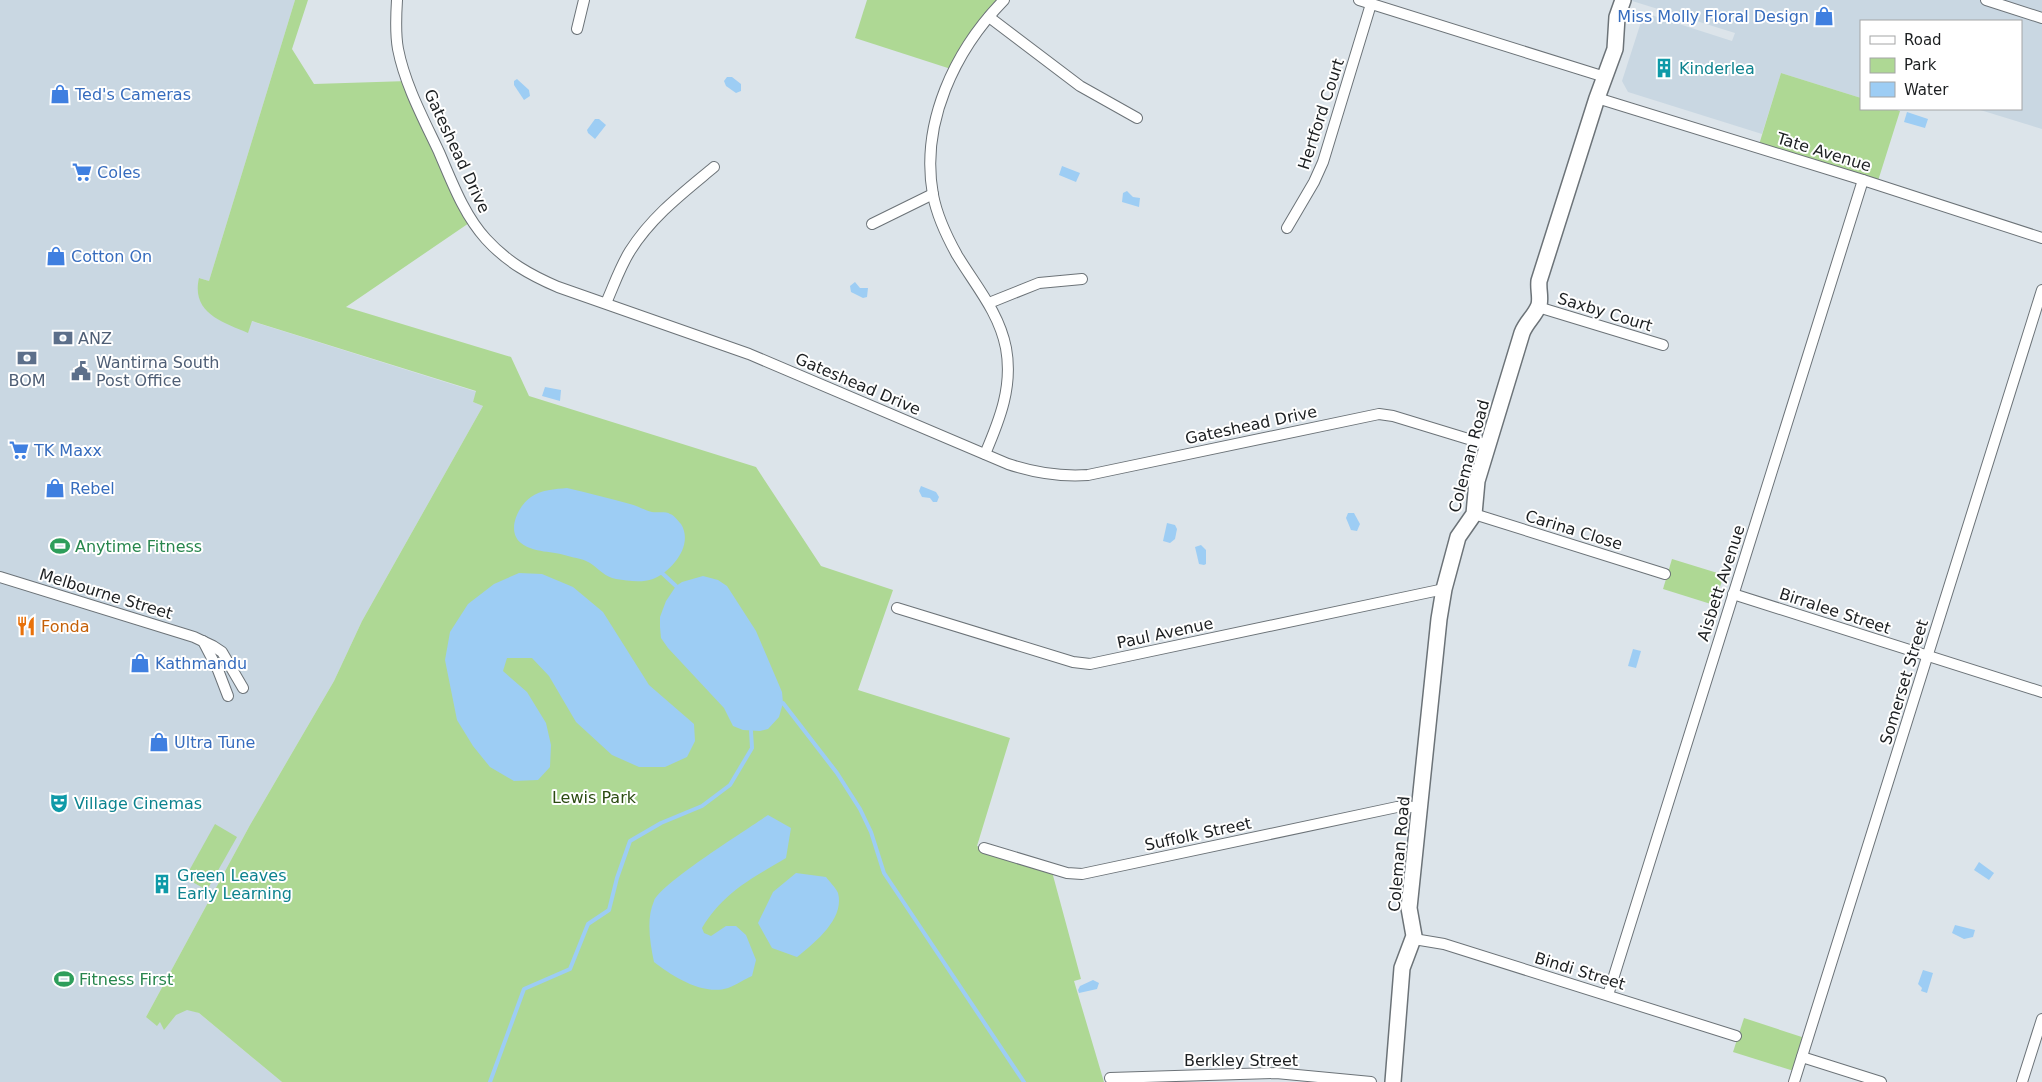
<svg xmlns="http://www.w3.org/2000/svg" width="2042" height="1082" viewBox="0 0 2042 1082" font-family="'DejaVu Sans',sans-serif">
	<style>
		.built { fill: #c9d7e2 }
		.green { fill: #aed894 }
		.water { fill: #9dcdf4 }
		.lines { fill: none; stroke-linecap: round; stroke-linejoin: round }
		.stream { stroke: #9dcdf4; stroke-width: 4 }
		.street-casing { stroke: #6c7378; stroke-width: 12 }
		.secondary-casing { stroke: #6c7378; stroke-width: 18 }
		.street { stroke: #fff; stroke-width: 10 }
		.secondary { stroke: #fff; stroke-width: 15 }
		.labels { text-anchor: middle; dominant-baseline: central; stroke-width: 4; stroke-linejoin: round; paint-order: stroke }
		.shop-label { font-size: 16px; fill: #366cbe; stroke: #fff; text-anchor: start }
		.culture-label { font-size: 16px; fill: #0d838f; stroke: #fff; text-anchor: start }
		.street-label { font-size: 16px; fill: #1c1f21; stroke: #fff }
		.service-label { font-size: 16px; fill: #4e5e75; stroke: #fff; text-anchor: start }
		.leisure-label { font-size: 16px; fill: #27864d; stroke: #fff; text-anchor: start }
		.food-label { font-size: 16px; fill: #c56008; stroke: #fff; text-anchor: start }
		.park-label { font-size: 16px; fill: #2b4b11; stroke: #fff }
	</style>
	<rect width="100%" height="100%" fill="#dce4ea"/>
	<g class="built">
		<polygon points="0,0 295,0 209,281 199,278 248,332 251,321 477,392 473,402 483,406 362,621 334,681 250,825 146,1017 160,1021 187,1009 199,1013 282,1082 0,1082"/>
		<polygon points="1629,0 2042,0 2042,129 1977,109 2021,109 2021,21 1861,21 1861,98 1781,73 1762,134 1628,92 1622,81 1642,19 1651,15 1732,41 1735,33"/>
	</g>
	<g class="green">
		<path d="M295,0H308L292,49L314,84L408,81L472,221L346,307L511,357L529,396L756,467L821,566L893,590L858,690L1010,738L977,846L1051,868L1081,979L1074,981L1104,1082H282L199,1013L187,1010L176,1015L164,1030L160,1022L157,1026L146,1017L250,825L334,681L362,621L483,406L473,402L476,391L252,321L248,333C222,322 191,313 199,278L209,281Z"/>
		<polygon points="867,0 1004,0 954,70 855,38"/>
		<polygon points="1781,73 1861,98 1861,109 1894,109 1900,111 1877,184 1758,148"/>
		<polygon points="1672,559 1724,575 1714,605 1663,589"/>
		<polygon points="215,824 237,837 207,890 185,878"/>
		<polygon points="1744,1018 1808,1039 1797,1072 1733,1052"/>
	</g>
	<g class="water">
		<polygon points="727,77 732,77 741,84 741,91 736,93 726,86 724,81"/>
		<polygon points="517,79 529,90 530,96 524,100 514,85 514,81"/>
		<polygon points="1907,112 1928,119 1925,128 1904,122"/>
		<polygon points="595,119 599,119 606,125 595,139 588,133 587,130"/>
		<polygon points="1062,166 1080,173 1076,182 1059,175"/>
		<polygon points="1127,191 1133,197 1140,198 1139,207 1122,202 1123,193"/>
		<polygon points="855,282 860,288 868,288 867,297 863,298 851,292 850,286"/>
		<polygon points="545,387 561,390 560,401 542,396"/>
		<polygon points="921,486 936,492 939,497 937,502 933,502 930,498 922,497 919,491"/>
		<path d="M567,488C588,493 609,498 630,504C638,506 644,510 652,512C657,513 666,511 670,514C674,515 678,521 681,524C694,545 672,571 653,579C642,583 628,581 616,579C605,577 599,569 590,563C584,559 575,558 568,556C554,551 533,553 521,543C506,531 518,506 531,497C540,490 556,489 567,488Z"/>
		<polygon points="1348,513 1354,513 1360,524 1357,531 1351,530 1346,518"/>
		<polygon points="1167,523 1175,525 1177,529 1175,539 1170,543 1163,541"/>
		<polygon points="1201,545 1206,550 1206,564 1204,565 1199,564 1195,547"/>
		<polygon points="519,573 542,574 573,587 603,612 649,685 694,724 695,741 687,757 665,767 639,767 612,755 576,722 549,676 532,658 507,658 503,671 527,692 546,723 551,745 550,767 538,780 514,781 490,767 473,746 457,720 445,660 450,632 468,604 494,584"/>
		<polygon points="703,576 718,580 727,586 756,631 782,692 783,703 779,717 768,729 760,731 743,730 733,726 724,708 668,648 661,638 660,627 660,617 666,601 676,586 682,582"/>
		<polygon points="1633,649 1641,651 1636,668 1628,666"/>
		<path d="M768,815L791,828L786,858C751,879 724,892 702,928L704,933L711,936L726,926H736L746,935L756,960L752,976C745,979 736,985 728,988C703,996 672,976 654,962C650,943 646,919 654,901C661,883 748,829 768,815Z"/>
		<polygon points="1979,862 1994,873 1989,880 1974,870"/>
		<path d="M796,873L826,877C829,881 836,888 838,893C845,919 814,943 797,957L772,948L758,923L773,892Z"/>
		<polygon points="1955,925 1975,930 1973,937 1964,939 1952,933"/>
		<polygon points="1923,970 1933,973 1927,993 1921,991 1922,988 1918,984"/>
		<polygon points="1093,980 1099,983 1097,989 1079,993 1078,990 1080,986"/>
	</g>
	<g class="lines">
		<g class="stream">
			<polyline points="662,573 676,586"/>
			<polyline points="783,703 837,773 860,809 871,832 884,873 1024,1082"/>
			<polyline points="490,1082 524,989 570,969 588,924 609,910 617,878 630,841 661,823 702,806 730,785 752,748 751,731"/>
		</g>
		<defs>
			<g id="street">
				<path d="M397,0C396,16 395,33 398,49C405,85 424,120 439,152C452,182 464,215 486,239C507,262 530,275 558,287L749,354L1008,464C1035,473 1059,477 1088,475L1379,414L1393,416L1488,445"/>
				<polyline points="1359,0 1605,77"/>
				<polyline points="1986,0 2042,18"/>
				<polyline points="989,17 1080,86 1137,118"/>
				<polyline points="577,29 584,0"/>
				<polyline points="1597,98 1863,180 2042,238"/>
				<polyline points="872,224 933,194"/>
				<polyline points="1287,228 1314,182 1323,162 1371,4"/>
				<path d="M606,303C614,285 620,267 630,251C652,216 684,192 714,167"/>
				<polyline points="989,303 1039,283 1082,279"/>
				<polyline points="1538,307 1663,345"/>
				<path d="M985,454C1000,419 1013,386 1006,348C999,312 975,285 957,255C947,237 937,216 933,195C920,123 955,50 1004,0"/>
				<polyline points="1474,514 1665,574"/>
				<polyline points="0,577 194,637 213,646 222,652 243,688"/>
				<polyline points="1733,594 2042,692"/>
				<polyline points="897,608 1073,662 1090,664 1444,589"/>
				<polyline points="203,641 218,670 228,696"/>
				<polyline points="984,848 1067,873 1082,874 1397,807 1420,807"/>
				<polyline points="1414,939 1444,944 1736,1036"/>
				<polyline points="1608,995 1863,180"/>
				<polyline points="1802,1057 1881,1082"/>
				<polyline points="1110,1078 1276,1073 1371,1082"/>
				<polyline points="1794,1082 2042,290"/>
				<polyline points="2022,1082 2042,1019"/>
			</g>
			<path id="secondary" d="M1393,1082L1402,968L1414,936L1409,908L1439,619L1444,589L1458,537L1474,514L1477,481L1522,333C1526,322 1535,316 1539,305C1541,297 1538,290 1539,281L1597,98L1615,49L1617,17L1623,0"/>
		</defs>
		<use href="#street" class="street-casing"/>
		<use href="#secondary" class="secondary-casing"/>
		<use href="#street" class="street"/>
		<use href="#secondary" class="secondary"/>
	</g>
	<defs>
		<symbol id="shop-bare" viewBox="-9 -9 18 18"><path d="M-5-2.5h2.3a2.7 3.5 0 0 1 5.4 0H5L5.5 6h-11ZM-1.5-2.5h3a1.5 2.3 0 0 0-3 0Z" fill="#3f7fe0" stroke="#fff" stroke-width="2.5" paint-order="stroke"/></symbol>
		<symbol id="building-bare" viewBox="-9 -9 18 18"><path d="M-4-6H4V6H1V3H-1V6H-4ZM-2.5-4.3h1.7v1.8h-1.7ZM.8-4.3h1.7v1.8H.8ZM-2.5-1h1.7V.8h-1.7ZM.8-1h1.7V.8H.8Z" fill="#0f9aa8" stroke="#fff" stroke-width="2.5" paint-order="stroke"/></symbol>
		<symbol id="supermarket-bare" viewBox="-9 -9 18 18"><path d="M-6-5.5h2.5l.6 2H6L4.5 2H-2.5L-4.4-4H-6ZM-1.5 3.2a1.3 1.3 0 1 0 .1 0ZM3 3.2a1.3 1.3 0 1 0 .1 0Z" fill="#3f7fe0" stroke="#fff" stroke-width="2.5" paint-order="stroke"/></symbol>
		<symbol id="bank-bare" viewBox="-9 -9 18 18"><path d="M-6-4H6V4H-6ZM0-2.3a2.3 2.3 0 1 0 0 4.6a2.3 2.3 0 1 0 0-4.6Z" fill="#5c6f8a" stroke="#fff" stroke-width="2.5" paint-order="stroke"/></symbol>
		<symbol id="civic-bare" viewBox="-9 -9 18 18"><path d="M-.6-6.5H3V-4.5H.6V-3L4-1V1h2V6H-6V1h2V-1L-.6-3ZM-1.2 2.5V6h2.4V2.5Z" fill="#5c6f8a" stroke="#fff" stroke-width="2.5" paint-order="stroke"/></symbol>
		<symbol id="stadium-bare" viewBox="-9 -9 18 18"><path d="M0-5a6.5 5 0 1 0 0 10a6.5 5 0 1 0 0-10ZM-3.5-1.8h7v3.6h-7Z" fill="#2e9e5b" stroke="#fff" stroke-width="2.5" paint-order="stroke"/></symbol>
		<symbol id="restaurant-bare" viewBox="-9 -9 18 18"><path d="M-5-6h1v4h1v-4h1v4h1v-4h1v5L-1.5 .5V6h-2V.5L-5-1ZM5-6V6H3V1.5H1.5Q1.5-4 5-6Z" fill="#e8710a" stroke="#fff" stroke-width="2.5" paint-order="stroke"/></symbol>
		<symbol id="theatre-bare" viewBox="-9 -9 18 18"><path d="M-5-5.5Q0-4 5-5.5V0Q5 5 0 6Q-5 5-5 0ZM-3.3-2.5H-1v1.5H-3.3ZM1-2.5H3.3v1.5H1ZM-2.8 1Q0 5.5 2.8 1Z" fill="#0f9aa8" stroke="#fff" stroke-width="2.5" paint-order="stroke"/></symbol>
	</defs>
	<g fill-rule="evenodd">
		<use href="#shop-bare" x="1810" y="2" width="28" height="28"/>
		<use href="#building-bare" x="1650" y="54" width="28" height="28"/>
		<use href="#shop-bare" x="46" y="80" width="28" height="28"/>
		<use href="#supermarket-bare" x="68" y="158" width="28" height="28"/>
		<use href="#shop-bare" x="42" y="242" width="28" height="28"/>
		<use href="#bank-bare" x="49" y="324" width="28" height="28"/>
		<use href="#bank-bare" x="13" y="344" width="28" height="28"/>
		<use href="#civic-bare" x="67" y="357" width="28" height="28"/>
		<use href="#supermarket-bare" x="5" y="436" width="28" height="28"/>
		<use href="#shop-bare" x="41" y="474" width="28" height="28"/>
		<use href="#stadium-bare" x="46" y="532" width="28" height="28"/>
		<use href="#restaurant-bare" x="12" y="612" width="28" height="28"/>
		<use href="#shop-bare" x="126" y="649" width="28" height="28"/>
		<use href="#shop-bare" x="145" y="728" width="28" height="28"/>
		<use href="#theatre-bare" x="45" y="789" width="28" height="28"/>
		<use href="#building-bare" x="148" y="870" width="28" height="28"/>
		<use href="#stadium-bare" x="50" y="965" width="28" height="28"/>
	</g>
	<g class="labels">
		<g class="shop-label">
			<text x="1809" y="16" text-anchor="end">Miss Molly Floral Design</text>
			<text x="75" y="94">Ted's Cameras</text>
			<text x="97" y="172">Coles</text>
			<text x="71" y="256">Cotton On</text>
			<text x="34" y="450">TK Maxx</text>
			<text x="70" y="488">Rebel</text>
			<text x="155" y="663">Kathmandu</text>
			<text x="174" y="742">Ultra Tune</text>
		</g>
		<g class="culture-label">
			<text x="1679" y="68">Kinderlea</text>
			<text x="74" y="803">Village Cinemas</text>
			<text x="177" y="875">Green Leaves<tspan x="177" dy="18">Early Learning</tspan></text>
		</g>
		<g class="street-label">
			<text transform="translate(1321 114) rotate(-72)">Hertford Court</text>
			<text transform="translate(457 151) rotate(65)">Gateshead Drive</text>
			<text transform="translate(1824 152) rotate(17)">Tate Avenue</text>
			<text transform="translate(1605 312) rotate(17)">Saxby Court</text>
			<text transform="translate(858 384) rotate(23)">Gateshead Drive</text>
			<text transform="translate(1251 425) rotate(-12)">Gateshead Drive</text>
			<text transform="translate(1469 456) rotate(-75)">Coleman Road</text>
			<text transform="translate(1574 530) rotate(17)">Carina Close</text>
			<text transform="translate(1721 583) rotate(-72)">Aisbett Avenue</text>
			<text transform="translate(106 594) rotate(17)">Melbourne Street</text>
			<text transform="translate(1835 611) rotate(18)">Birralee Street</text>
			<text transform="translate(1165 633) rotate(-12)">Paul Avenue</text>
			<text transform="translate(1904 682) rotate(-73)">Somerset Street</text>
			<text transform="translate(1198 834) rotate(-12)">Suffolk Street</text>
			<text transform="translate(1399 854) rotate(-85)">Coleman Road</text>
			<text transform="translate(1580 971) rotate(17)">Bindi Street</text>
			<text x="1241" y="1060">Berkley Street</text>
		</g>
		<g class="service-label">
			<text x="78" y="338">ANZ</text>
			<text x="96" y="362">Wantirna South<tspan x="96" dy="18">Post Office</tspan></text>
			<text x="27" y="380" text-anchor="middle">BOM</text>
		</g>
		<g class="leisure-label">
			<text x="75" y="546">Anytime Fitness</text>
			<text x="79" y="979">Fitness First</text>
		</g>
		<g class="food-label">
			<text x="41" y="626">Fonda</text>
		</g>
		<g class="park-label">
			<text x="594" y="797">Lewis Park</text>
		</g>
	</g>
	<rect x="1860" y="20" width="162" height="90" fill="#ffffff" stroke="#a4a5a6"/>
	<rect x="1870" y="36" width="25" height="8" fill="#ffffff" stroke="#a4a5a6"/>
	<text x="1904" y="45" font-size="15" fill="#1c1f21">Road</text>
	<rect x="1870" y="58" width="25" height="15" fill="#aed894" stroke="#a4a5a6"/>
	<text x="1904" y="70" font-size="15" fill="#1c1f21">Park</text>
	<rect x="1870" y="82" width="25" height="15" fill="#9dcdf4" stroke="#a4a5a6"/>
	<text x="1904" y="95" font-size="15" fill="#1c1f21">Water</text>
</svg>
